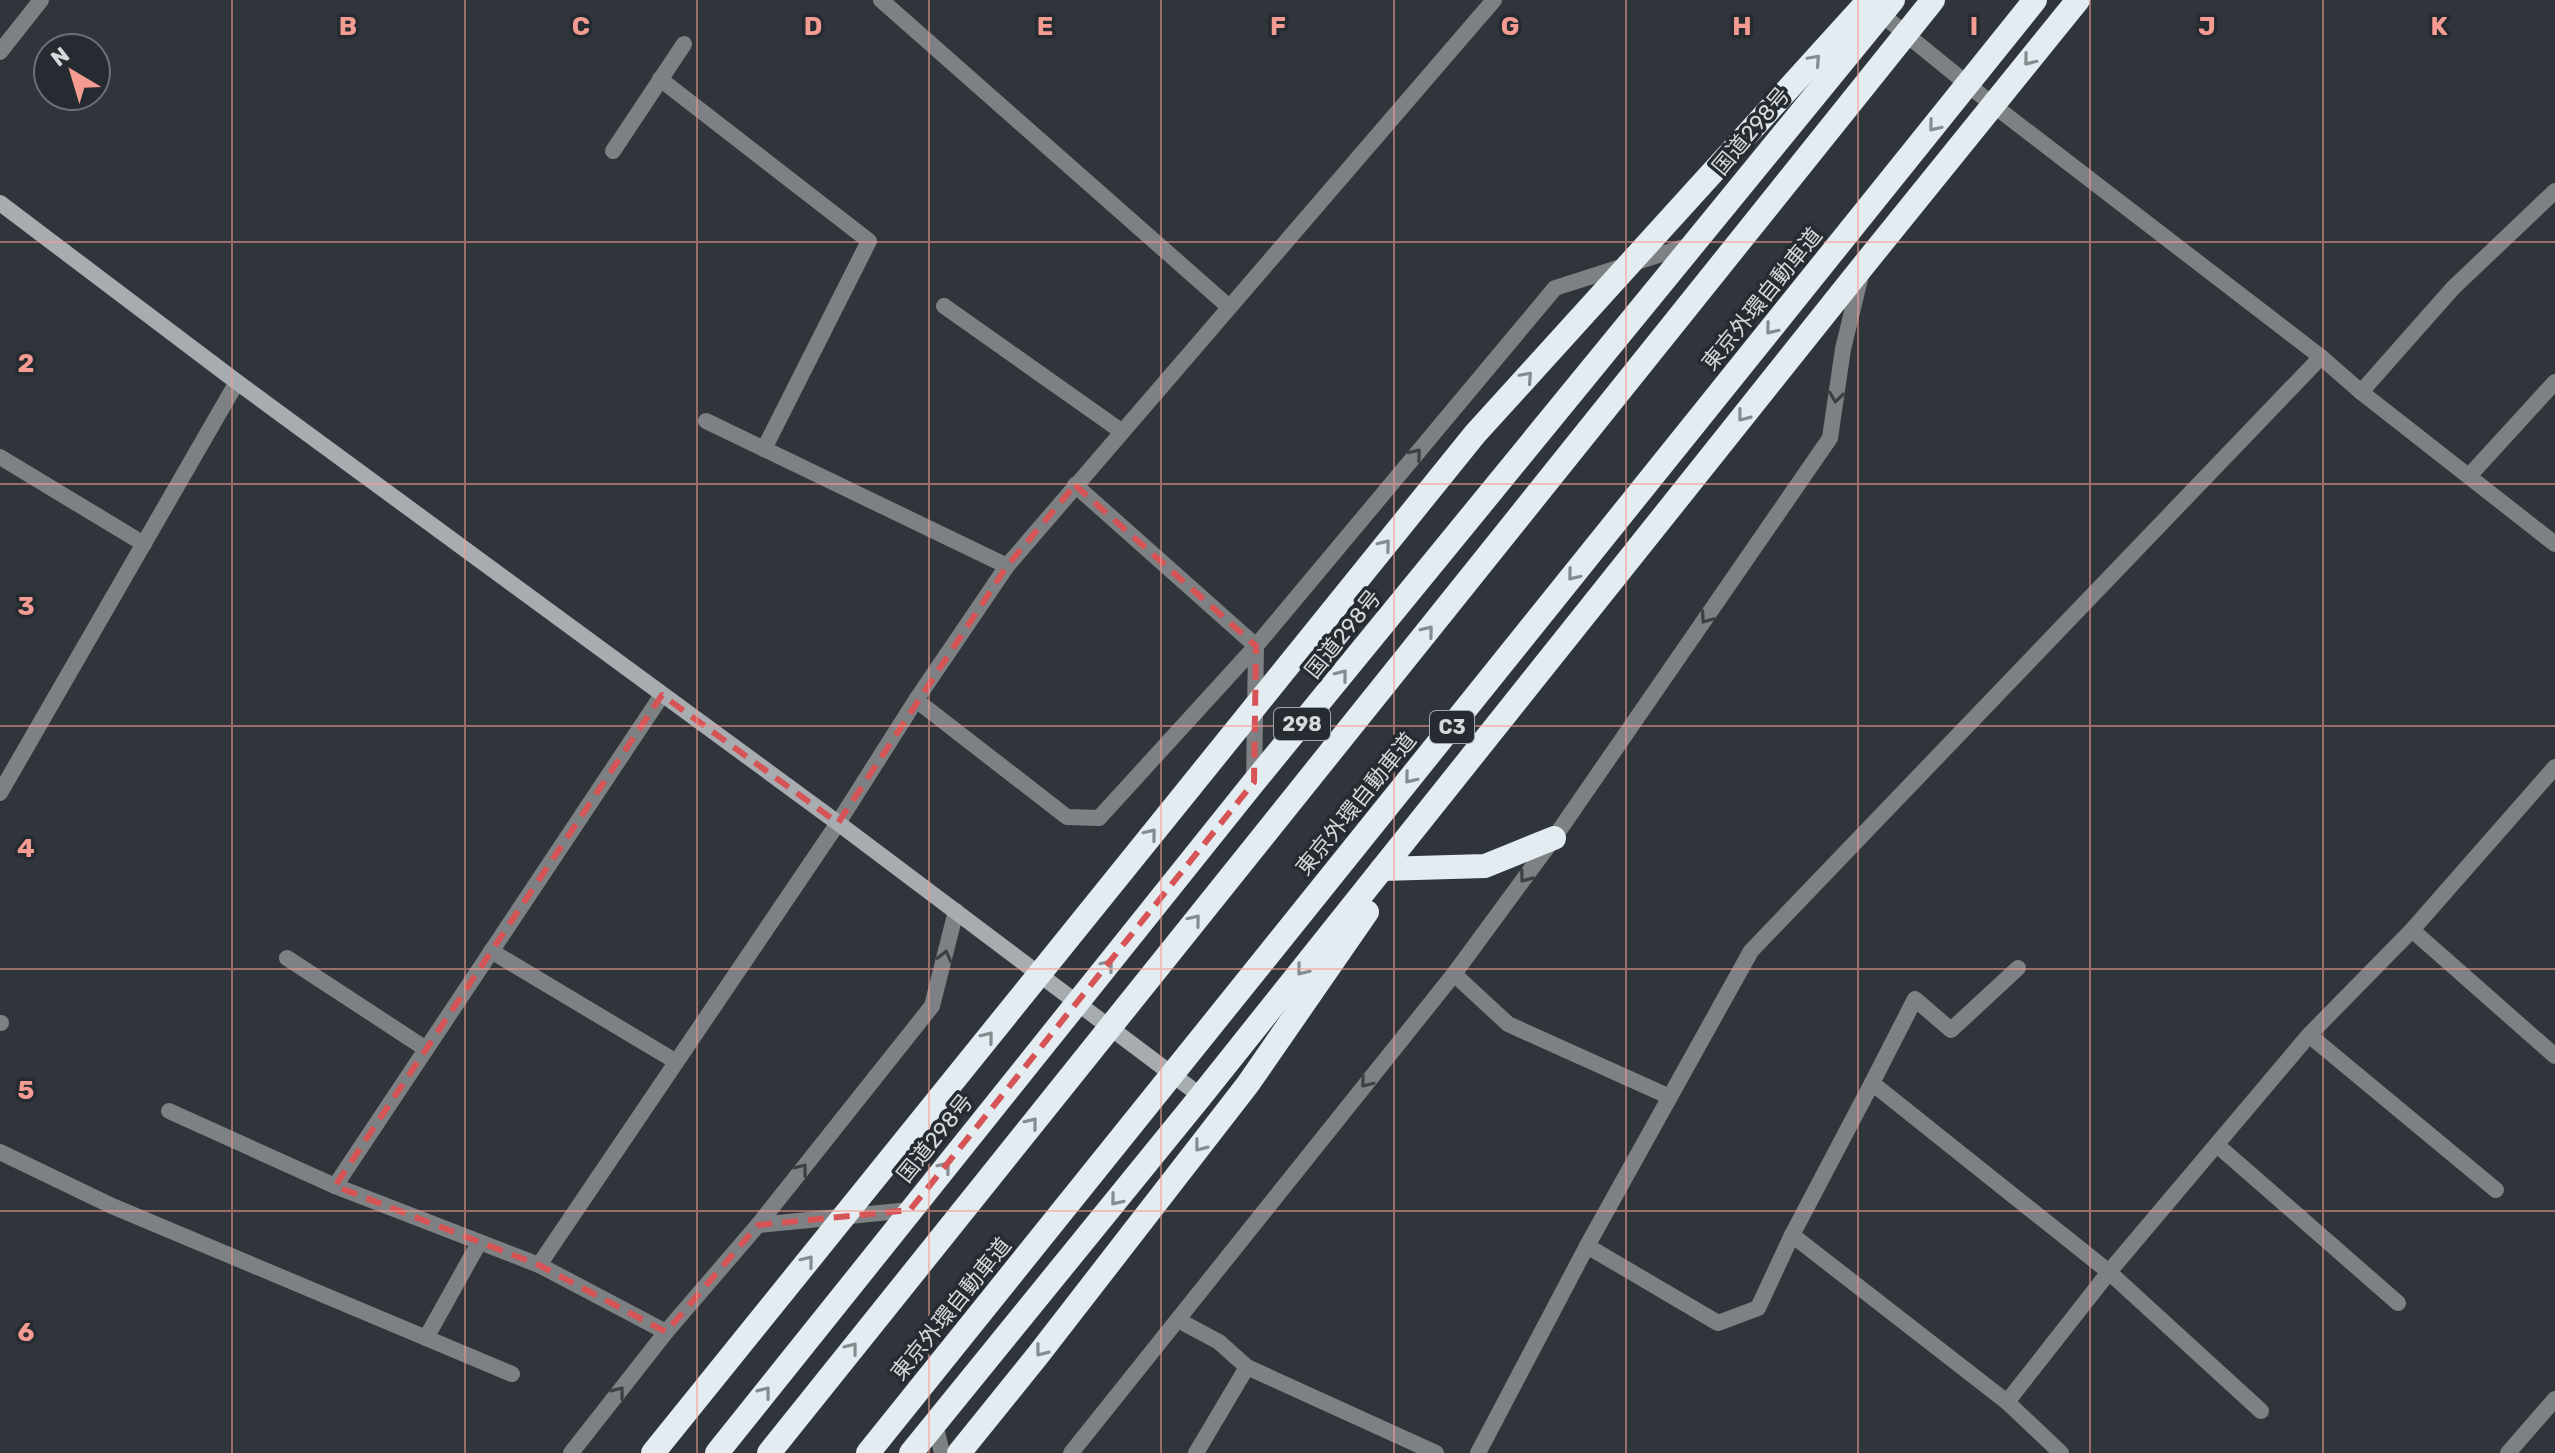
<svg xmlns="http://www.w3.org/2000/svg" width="2555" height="1453" viewBox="0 0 2555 1453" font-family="Rubik,'Noto Sans JP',sans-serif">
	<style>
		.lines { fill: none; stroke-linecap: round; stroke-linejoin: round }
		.lane { stroke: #7d8183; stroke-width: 16 }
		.street { stroke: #7d8183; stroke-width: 16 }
		.secondary { stroke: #a6acb0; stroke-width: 16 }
		.highway { stroke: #e3ecf1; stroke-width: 24 }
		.oneway { stroke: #848c90 }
		.oneway2 { stroke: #3b4045 }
		.marked { fill: none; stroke: #d65455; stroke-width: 6; stroke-dasharray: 16 10; stroke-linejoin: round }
		.grid { fill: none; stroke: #f59c92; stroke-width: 2; stroke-opacity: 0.55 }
		.labels { text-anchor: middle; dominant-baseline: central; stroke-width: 7; stroke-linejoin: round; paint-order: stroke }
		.shield { fill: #252b30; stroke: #a0a5a8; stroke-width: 2 }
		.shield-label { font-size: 20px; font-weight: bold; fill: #d5d9dc }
		.street-label { font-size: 22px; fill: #d5d9dc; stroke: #252b30 }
		.grid-label { font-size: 26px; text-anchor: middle; font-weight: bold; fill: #f59c92; stroke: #252b30; stroke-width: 7; stroke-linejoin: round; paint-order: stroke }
	</style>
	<rect width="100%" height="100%" fill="#2f353a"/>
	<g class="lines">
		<g class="lane">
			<polyline points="2469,476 2555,382"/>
			<polyline points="2412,930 2555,1056"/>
			<polyline points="2018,968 1951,1030 1915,999 1872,1083 2109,1272 2261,1411"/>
			<polyline points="2309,1035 2496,1190"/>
			<polyline points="2217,1145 2398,1303"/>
			<polyline points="1178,1320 1219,1342 1247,1367 1436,1453"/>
			<polyline points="2007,1402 2061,1453"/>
			<polyline points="1196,1453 1247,1367"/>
		</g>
		<g class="street">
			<polyline points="881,0 1229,307"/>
			<polyline points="1875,9 1993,105 2321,357 2361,392 2555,544"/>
			<polyline points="0,52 41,0"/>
			<polyline points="660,79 869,241 764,449"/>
			<polyline points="613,151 684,44"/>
			<polyline points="944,306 1121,431"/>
			<polyline points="2361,392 2453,288 2555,191"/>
			<polyline points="706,421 1007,566"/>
			<polyline points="0,457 144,544"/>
			<polyline points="916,700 1067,817 1099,818 1256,646 1075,485"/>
			<polyline points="1254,782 1256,646 1555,288 1690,245"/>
			<polyline points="0,793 237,382"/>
			<polyline points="491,951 675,1061"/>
			<polyline points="287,958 426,1049"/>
			<polyline points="1454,974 1508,1024 1670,1097"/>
			<polyline points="0,1023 1,1023"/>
			<polyline points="169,1111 335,1186 539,1265 666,1332"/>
			<polyline points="0,1152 112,1206 512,1374"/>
			<polyline points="335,1186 662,695"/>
			<polyline points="758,1225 910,1210"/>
			<polyline points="1792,1235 2007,1402 2109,1272 2309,1035 2412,930 2555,767"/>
			<polyline points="1587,1246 1718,1323 1758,1308 1792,1235 1872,1083"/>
			<polyline points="539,1265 838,823 916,700 1007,566 1494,0"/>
			<polyline points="426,1338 479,1243"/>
			<polyline points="935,1424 942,1453"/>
			<polyline points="571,1453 666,1332 758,1225 932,1006 956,911"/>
			<polyline points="1071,1453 1454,974 1554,838 1830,438 1843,349 1861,275"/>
			<polyline points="1478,1453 1587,1246 1751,951 2321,357"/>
			<polyline points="2508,1453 2555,1399"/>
		</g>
		<polyline class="secondary" points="0,203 237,382 838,823 1201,1096"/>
		<g class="highway">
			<polyline points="1382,869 1485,866 1554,838"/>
			<polyline points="653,1453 1475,434 1869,0"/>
			<polyline points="717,1453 1254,782 1893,0"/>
			<polyline points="769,1453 1933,0"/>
			<polyline points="868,1453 2035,0"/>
			<polyline points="911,1453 1201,1096 1863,266 2078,0"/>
			<polyline points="959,1453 1038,1355 1248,1084 1367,912"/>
		</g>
	</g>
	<defs><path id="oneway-chevron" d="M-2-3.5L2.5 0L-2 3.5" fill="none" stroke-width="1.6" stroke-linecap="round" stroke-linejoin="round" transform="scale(2)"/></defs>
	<g class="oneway">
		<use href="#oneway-chevron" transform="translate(1815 60) rotate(-48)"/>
		<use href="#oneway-chevron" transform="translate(2029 60) rotate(129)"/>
		<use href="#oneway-chevron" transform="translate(1934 126) rotate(129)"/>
		<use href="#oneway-chevron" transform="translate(1771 329) rotate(129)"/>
		<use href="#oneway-chevron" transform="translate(1527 377) rotate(-48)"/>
		<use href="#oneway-chevron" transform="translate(1743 416) rotate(128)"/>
		<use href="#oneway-chevron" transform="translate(1385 545) rotate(-51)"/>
		<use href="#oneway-chevron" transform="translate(1573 575) rotate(129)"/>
		<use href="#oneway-chevron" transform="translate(1428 631) rotate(-51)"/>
		<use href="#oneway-chevron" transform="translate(1342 675) rotate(-51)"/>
		<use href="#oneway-chevron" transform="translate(1410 778) rotate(129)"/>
		<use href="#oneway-chevron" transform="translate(1151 834) rotate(-51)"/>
		<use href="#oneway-chevron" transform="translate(1195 920) rotate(-51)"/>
		<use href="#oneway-chevron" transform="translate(1108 965) rotate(-51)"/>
		<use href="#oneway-chevron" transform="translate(1302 970) rotate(129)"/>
		<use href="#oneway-chevron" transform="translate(988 1037) rotate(-51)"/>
		<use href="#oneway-chevron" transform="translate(1032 1123) rotate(-51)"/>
		<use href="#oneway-chevron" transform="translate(1200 1146) rotate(128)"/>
		<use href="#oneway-chevron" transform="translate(945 1167) rotate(-51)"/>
		<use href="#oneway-chevron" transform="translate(1116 1200) rotate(129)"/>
		<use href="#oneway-chevron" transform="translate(808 1261) rotate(-51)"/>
		<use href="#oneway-chevron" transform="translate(852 1348) rotate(-52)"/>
		<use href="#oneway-chevron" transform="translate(1041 1351) rotate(128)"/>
		<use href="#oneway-chevron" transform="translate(765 1392) rotate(-52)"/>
	</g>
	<g class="oneway2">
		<use href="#oneway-chevron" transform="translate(1836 397) rotate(98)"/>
		<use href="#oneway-chevron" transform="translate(1416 454) rotate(-50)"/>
		<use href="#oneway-chevron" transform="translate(1706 618) rotate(125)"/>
		<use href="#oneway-chevron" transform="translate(1525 877) rotate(126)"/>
		<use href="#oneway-chevron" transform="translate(945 956) rotate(-76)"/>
		<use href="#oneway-chevron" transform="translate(1366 1082) rotate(129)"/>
		<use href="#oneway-chevron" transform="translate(802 1169) rotate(-52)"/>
		<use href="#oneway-chevron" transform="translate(619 1392) rotate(-52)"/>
	</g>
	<path class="marked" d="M1075,485L1256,646L1254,782L910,1210L758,1225L666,1332L539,1265L335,1186L662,695L838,823L1007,566Z"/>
	<path class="grid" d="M232,0V1453M465,0V1453M697,0V1453M929,0V1453M1161,0V1453M1394,0V1453M1626,0V1453M1858,0V1453M2090,0V1453M2323,0V1453M0,242H2555M0,484H2555M0,726H2555M0,969H2555M0,1211H2555"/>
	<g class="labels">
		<g class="shield">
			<rect x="1274" y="708" width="56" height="32" rx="6"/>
			<rect x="1430" y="711" width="44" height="32" rx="6"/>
		</g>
		<g class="shield-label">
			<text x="1302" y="724">298</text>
			<text x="1452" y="727">C3</text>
		</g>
		<g class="street-label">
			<text transform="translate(1751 131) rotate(-50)">国道298号</text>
			<text transform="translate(1762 299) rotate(-51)">東京外環自動車道</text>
			<text transform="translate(1343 634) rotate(-51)">国道298号</text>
			<text transform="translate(1356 804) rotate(-51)">東京外環自動車道</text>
			<text transform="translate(935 1138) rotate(-51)">国道298号</text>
			<text transform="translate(951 1309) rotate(-51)">東京外環自動車道</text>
		</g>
	</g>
	<g class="grid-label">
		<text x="348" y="35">B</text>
		<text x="581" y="35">C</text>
		<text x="813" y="35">D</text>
		<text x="1045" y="35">E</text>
		<text x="1278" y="35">F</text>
		<text x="1510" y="35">G</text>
		<text x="1742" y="35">H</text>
		<text x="1974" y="35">I</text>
		<text x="2207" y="35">J</text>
		<text x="2439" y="35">K</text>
		<text x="26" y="372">2</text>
		<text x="26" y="615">3</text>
		<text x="26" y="857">4</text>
		<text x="26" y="1099">5</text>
		<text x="26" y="1341">6</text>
	</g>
	<g transform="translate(72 72) rotate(322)"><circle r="38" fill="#252b30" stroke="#6b7175" stroke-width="2"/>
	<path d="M0-6L14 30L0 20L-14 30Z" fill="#f59c92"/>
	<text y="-12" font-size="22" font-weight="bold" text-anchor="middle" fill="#d5d9dc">N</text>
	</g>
</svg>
